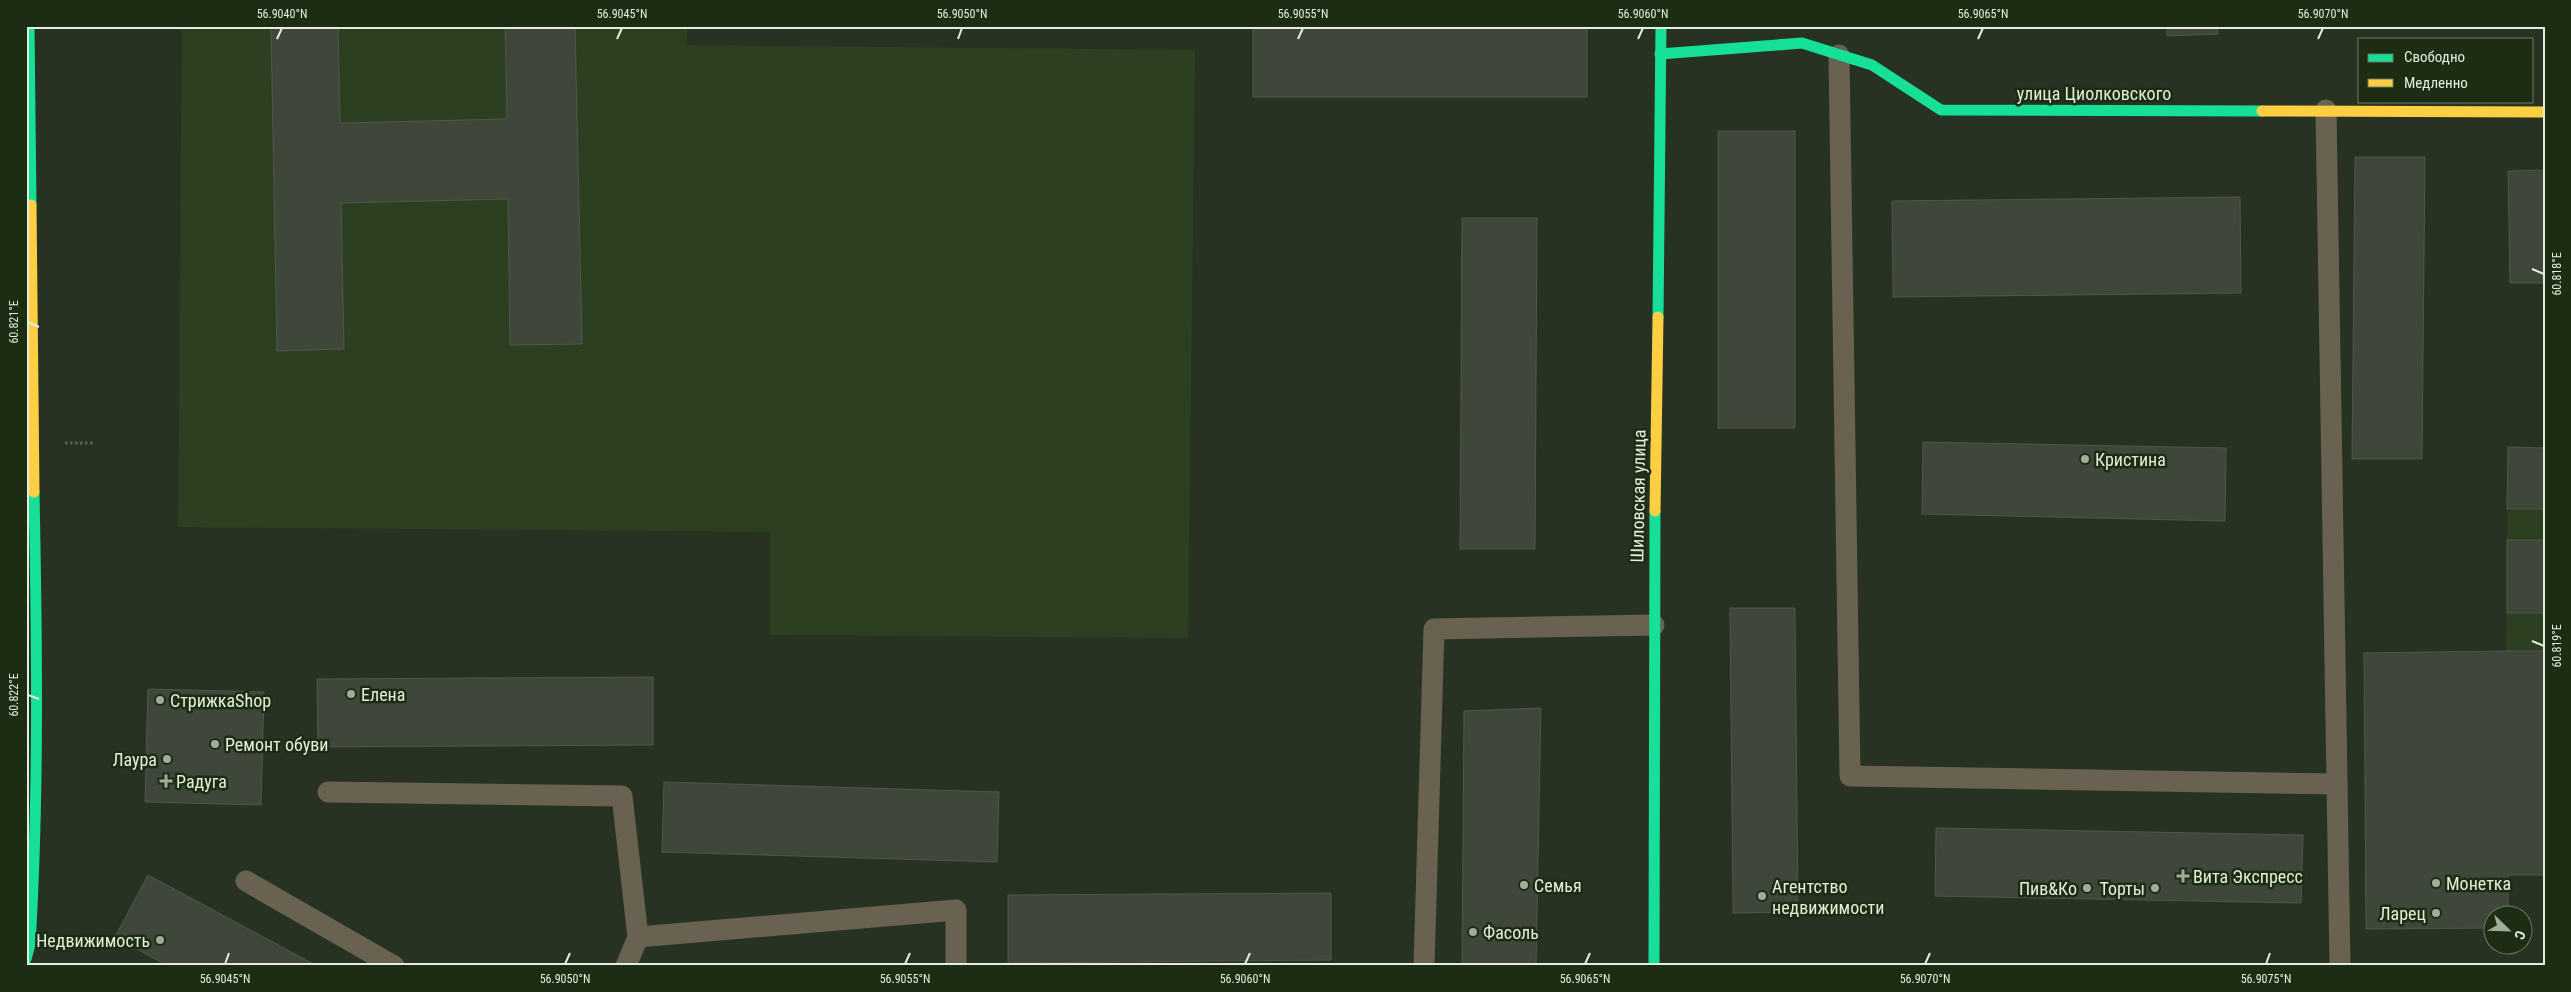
<svg xmlns="http://www.w3.org/2000/svg" width="2571" height="992" viewBox="0 0 2571 992" font-family="'Roboto Condensed',sans-serif">
	<style>
		.built { fill: #2c4021 }
		.building { fill: #3f473a; stroke: #50574b }
		.lines { fill: none; stroke-linecap: round; stroke-linejoin: round }
		.path { stroke: #625f50; stroke-width: 3; stroke-dasharray: 2.5 2.5; stroke-linecap: butt }
		.lane { stroke: #6a6251; stroke-width: 21 }
		.fast { stroke: #16e098; stroke-width: 11 }
		.slow { stroke: #ffcf43; stroke-width: 11 }
		.ticks { fill: none; stroke: #e2eddc; stroke-width: 2 }
		.poi-dot { fill: #a1ac9b; stroke: #1d2d13; stroke-width: 2 }
		.labels { text-anchor: middle; dominant-baseline: central; stroke-width: 5; stroke-linejoin: round; paint-order: stroke }
		.street-label { font-size: 18px; fill: #e2eddc; stroke: #1d2d13 }
		.poi-label { font-size: 18px; fill: #e2eddc; stroke: #1d2d13; text-anchor: start }
		.neatline { fill: none; stroke: #e2eddc; stroke-width: 2 }
		.ticks-label { font-size: 12px; text-anchor: middle; fill: #e2eddc }
	</style>
	<rect width="100%" height="100%" fill="#283223"/>
	<g class="built">
		<polygon points="182,26 687,26 687,45 1195,50 1188,638 770,635 770,532 178,527"/>
		<polygon points="2508,447 2545,448 2545,651 2506,651"/>
	</g>
	<g class="building">
		<polygon points="271,26 338,26 340,123 507,119 505,26 575,26 582,344 510,345 508,199 341,203 344,349 277,351"/>
		<rect x="1253" y="26" width="334" height="71"/>
		<polygon points="2167,26 2217,26 2218,34 2167,36"/>
		<rect x="1718" y="131" width="77" height="297"/>
		<polygon points="2355,157 2425,157 2422,459 2352,459"/>
		<polygon points="2545,170 2545,283 2510,283 2508,171"/>
		<polygon points="2240,197 2241,293 1893,297 1892,201"/>
		<polygon points="1462,218 1537,218 1535,549 1460,549"/>
		<polygon points="1923,442 2226,448 2225,521 1922,514"/>
		<polygon points="2508,447 2545,448 2545,509 2507,509"/>
		<rect x="2507" y="540" width="38" height="73"/>
		<polygon points="1730,608 1795,608 1798,912 1733,913"/>
		<polygon points="2506,651 2545,651 2545,875 2508,875 2508,914 2494,914 2494,928 2366,929 2364,653"/>
		<polygon points="653,677 653,745 318,747 317,679"/>
		<polygon points="148,689 264,692 261,805 145,802"/>
		<polygon points="1541,708 1536,966 1462,966 1464,711"/>
		<polygon points="664,782 999,792 997,862 662,852"/>
		<polygon points="1936,828 2303,835 2301,903 1935,896"/>
		<polygon points="148,875 256,933 317,966 168,966 115,937"/>
		<polygon points="1331,893 1331,960 1008,963 1008,895"/>
	</g>
	<g class="lines">
		<polyline class="path" points="65,443 95,443"/>
		<g class="lane">
			<polyline points="1839,55 1850,776 2337,784"/>
			<polyline points="2326,110 2340,966"/>
			<polyline points="328,792 622,796 638,937 626,966"/>
			<polyline points="246,881 394,966"/>
			<polyline points="638,937 956,910 956,966"/>
			<polyline points="1424,966 1434,629 1654,625"/>
		</g>
		<g class="fast">
			<polyline points="29,26 31,205"/>
			<polyline points="1660,54 1802,43 1872,65 1941,110 2262,111"/>
			<polyline points="1658,317 1661,26"/>
			<path d="M26,959L30,944C39,793 37,643 34,492"/>
			<polyline points="1654,966 1655,511"/>
		</g>
		<g class="slow">
			<polyline points="2262,111 2545,112"/>
			<polyline points="31,205 34,492"/>
			<polyline points="1655,511 1658,317"/>
		</g>
	</g>
	<path class="ticks" d="M277,39L282,28M617,39L622,28M958,39L962,28M1298,39L1303,28M1638,39L1643,28M1978,39L1983,28M2318,39L2323,28M2532,269L2544,274M28,322L39,327M2532,641L2544,646M28,695L39,699M225,964L229,953M565,964L570,953M905,964L910,953M1245,964L1250,953M1585,964L1590,953M1925,964L1930,953M2266,964L2270,953"/>
	<g class="poi-dot">
		<circle cx="2085" cy="459" r="5"/>
		<circle cx="351" cy="694" r="5"/>
		<circle cx="160" cy="700" r="5"/>
		<circle cx="215" cy="744" r="5"/>
		<circle cx="167" cy="759" r="5"/>
		<path d="M163.5 773.5h5v5h5v5h-5v5h-5v-5h-5v-5h5z"/>
		<path d="M2180.5 868.5h5v5h5v5h-5v5h-5v-5h-5v-5h5z"/>
		<circle cx="2436" cy="883" r="5"/>
		<circle cx="1524" cy="885" r="5"/>
		<circle cx="2087" cy="888" r="5"/>
		<circle cx="2155" cy="888" r="5"/>
		<circle cx="1762" cy="896" r="5"/>
		<circle cx="2436" cy="913" r="5"/>
		<circle cx="1473" cy="932" r="5"/>
		<circle cx="160" cy="940" r="5"/>
	</g>
	<g class="labels">
		<g class="street-label">
			<text x="2094" y="93">улица Циолковского</text>
			<text transform="translate(1638 496) rotate(-89)">Шиловская улица</text>
		</g>
		<g class="poi-label">
			<text x="2095" y="459">Кристина</text>
			<text x="361" y="694">Елена</text>
			<text x="170" y="700">СтрижкаShop</text>
			<text x="225" y="744">Ремонт обуви</text>
			<text x="157" y="759" text-anchor="end">Лаура</text>
			<text x="176" y="781">Радуга</text>
			<text x="2193" y="876">Вита Экспресс</text>
			<text x="2446" y="883">Монетка</text>
			<text x="1534" y="885">Семья</text>
			<text x="1772" y="886">Агентство<tspan x="1772" dy="21">недвижимости</tspan></text>
			<text x="2077" y="888" text-anchor="end">Пив&amp;Ко</text>
			<text x="2145" y="888" text-anchor="end">Торты</text>
			<text x="2426" y="913" text-anchor="end">Ларец</text>
			<text x="1483" y="932">Фасоль</text>
			<text x="150" y="940" text-anchor="end">Недвижимость</text>
		</g>
	</g>
	<rect width="2571" height="992" fill="none" stroke="#1d2d13" stroke-width="55"/>
	<rect x="2358" y="38" width="175" height="65" fill="#1d2d13" stroke="#6c7a63"/>
	<rect x="2368" y="54" width="25" height="8" fill="#16e098" stroke="#6c7a63"/>
	<text x="2404" y="62" font-size="15" fill="#e2eddc">Свободно</text>
	<rect x="2368" y="79" width="25" height="8" fill="#ffcf43" stroke="#6c7a63"/>
	<text x="2404" y="88" font-size="15" fill="#e2eddc">Медленно</text>
	<g transform="translate(2508 930) rotate(113)"><circle r="24" fill="#1d2d13" stroke="#6c7a63"/>
	<path d="M0-4L9 19L0 12L-9 19Z" fill="#a1ac9b"/>
	<text y="-8" font-size="14" font-weight="bold" text-anchor="middle" fill="#e2eddc">С</text>
	</g>
	<rect x="28" y="28" width="2516" height="936" class="neatline"/>
	<g class="ticks-label">
		<text x="282" y="18">56.9040°N</text>
		<text x="622" y="18">56.9045°N</text>
		<text x="962" y="18">56.9050°N</text>
		<text x="1303" y="18">56.9055°N</text>
		<text x="1643" y="18">56.9060°N</text>
		<text x="1983" y="18">56.9065°N</text>
		<text x="2323" y="18">56.9070°N</text>
		<text transform="translate(2557 274) rotate(-90)" y="4">60.818°E</text>
		<text transform="translate(14 322) rotate(-90)" y="4">60.821°E</text>
		<text transform="translate(2557 646) rotate(-90)" y="4">60.819°E</text>
		<text transform="translate(14 695) rotate(-90)" y="4">60.822°E</text>
		<text x="225" y="983">56.9045°N</text>
		<text x="565" y="983">56.9050°N</text>
		<text x="905" y="983">56.9055°N</text>
		<text x="1245" y="983">56.9060°N</text>
		<text x="1585" y="983">56.9065°N</text>
		<text x="1925" y="983">56.9070°N</text>
		<text x="2266" y="983">56.9075°N</text>
	</g>
</svg>
